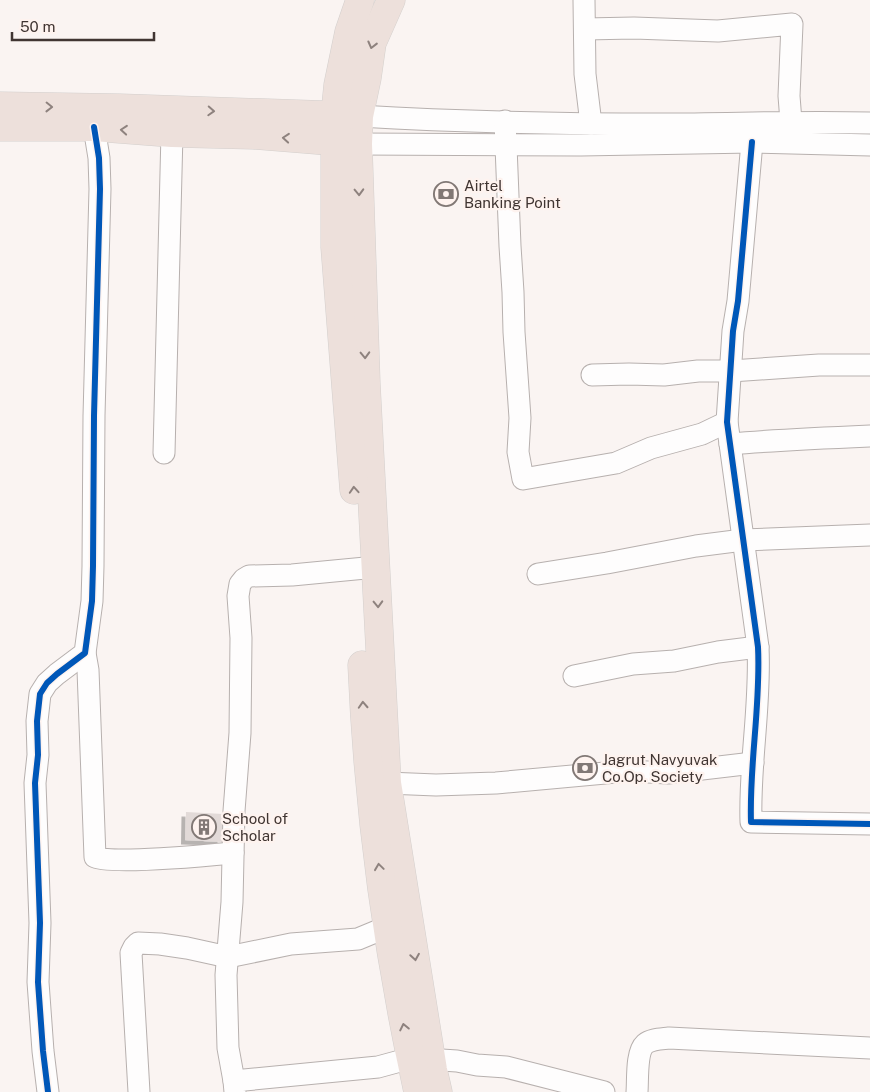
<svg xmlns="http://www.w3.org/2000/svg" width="870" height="1092" viewBox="0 0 870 1092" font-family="'Public Sans',sans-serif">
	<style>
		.building { fill: #e2dad8; filter: url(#shadow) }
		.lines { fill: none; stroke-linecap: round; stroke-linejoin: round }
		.minor-casing { stroke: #b7b0ae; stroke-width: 23 }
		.highway-casing { stroke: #d3cfcd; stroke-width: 29 }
		.minor { stroke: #fefdfd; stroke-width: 21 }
		.highway { stroke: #ede0db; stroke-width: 28 }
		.cycleway-casing { stroke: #fef3ef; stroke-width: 9 }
		.cycleway { stroke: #0057b8; stroke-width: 6 }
		.oneway { stroke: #8e827e }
		.labels { text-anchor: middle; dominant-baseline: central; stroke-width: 4.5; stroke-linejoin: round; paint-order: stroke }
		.poi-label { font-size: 15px; fill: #403532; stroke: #fef3ef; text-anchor: start }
	</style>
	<defs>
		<filter id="shadow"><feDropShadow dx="-4.5" dy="4.5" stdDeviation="0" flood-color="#0004"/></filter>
	</defs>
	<rect width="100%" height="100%" fill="#faf4f2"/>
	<polygon class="building" points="186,812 223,814 222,842 185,840"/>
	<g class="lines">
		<defs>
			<g id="minor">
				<polyline points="584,0 585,74 591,124"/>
				<polyline points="585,29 634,28 718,31 792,24 789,96 792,134"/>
				<path d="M359,116C460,122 561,124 662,124C731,124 801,121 870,123"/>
				<polyline points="505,121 510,246 513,292 514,332 520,418 518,452 523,479 616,463 651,448 702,434 727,422"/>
				<path d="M752,142L738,301L733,331L727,422L758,647C761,705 749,764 751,822L870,824"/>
				<polyline points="358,144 581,145 752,142 870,145"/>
				<polyline points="592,375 629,374 664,375 698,371 731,371 819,365 870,365"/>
				<path d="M730,444C776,440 823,438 870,436"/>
				<polyline points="164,453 172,133"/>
				<polyline points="538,574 607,563 696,546 743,540 870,535"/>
				<path d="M85,653L88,670L95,857C107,865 212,855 233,853"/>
				<polyline points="574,676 633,664 674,661 718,652 758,647"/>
				<polyline points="387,783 436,785 496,783 627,771 668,773 753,763"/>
				<polyline points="234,1081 228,1048 226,975 232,902 234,811 240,733 241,638 238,596 240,584 244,579 249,576 292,575 376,567"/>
				<polyline points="48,1092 43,1051 38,982 40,923 35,783 38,755 37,721 40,694 47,683 57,674 85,653 92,601 93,566 94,416 100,189 99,158 94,127"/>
				<polyline points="139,1092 131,953 134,947 138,943 160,944 187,948 228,957 291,944 358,939 387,927 401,925"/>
				<polyline points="235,1092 234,1081 378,1067 411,1058 457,1061 477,1065 506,1067 604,1092"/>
				<path d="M637,1092C638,1080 636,1052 645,1044C651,1039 661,1039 669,1038L870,1048"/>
			</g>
			<g id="highway">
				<polyline points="391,0 372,43 367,78 359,116 358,144 366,383 387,783 433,1070 438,1092"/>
				<polyline points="0,106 120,108 353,116"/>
				<polyline points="0,127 94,127 172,133 254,135 354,143"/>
				<polyline points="354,490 335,247 335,115 338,85 349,32 360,0"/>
				<path d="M362,665C368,809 387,951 418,1092"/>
			</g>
		</defs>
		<use href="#minor" class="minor-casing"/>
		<use href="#highway" class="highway-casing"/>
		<use href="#minor" class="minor"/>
		<use href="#highway" class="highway"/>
		<defs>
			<g id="cycleway">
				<path d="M752,142L738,301L733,331L727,422L758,647C761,705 749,764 751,822L870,824"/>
				<polyline points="48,1092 43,1051 38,982 40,923 35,783 38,755 37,721 40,694 47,683 57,674 85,653 92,601 93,566 94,416 100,189 99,158 94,127"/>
			</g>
		</defs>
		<use href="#cycleway" class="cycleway-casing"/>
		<use href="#cycleway" class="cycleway"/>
	</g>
	<defs><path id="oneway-chevron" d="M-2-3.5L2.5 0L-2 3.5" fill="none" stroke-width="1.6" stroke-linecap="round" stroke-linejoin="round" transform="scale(1.25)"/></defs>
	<g class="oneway">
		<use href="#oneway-chevron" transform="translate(372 45) rotate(104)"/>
		<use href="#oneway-chevron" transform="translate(49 107) rotate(1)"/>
		<use href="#oneway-chevron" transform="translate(211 111) rotate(3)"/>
		<use href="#oneway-chevron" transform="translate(124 130) rotate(-175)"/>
		<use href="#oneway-chevron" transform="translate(286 138) rotate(-175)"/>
		<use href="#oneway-chevron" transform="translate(359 192) rotate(88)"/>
		<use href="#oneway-chevron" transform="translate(365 355) rotate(88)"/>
		<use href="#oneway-chevron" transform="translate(354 490) rotate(-94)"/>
		<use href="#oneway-chevron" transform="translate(378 604) rotate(88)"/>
		<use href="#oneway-chevron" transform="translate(363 705) rotate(-93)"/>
		<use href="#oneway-chevron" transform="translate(379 867) rotate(-98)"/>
		<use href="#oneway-chevron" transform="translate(415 957) rotate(81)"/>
		<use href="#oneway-chevron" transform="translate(404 1027) rotate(-102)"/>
	</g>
	<defs>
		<symbol id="bank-ring" viewBox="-11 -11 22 22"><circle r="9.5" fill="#fef3ef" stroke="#817875" stroke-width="1.5"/><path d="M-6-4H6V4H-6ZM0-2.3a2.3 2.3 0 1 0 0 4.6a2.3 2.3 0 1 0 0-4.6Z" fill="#817875"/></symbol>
		<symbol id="building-ring" viewBox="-11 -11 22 22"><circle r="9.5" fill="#fef3ef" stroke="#817875" stroke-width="1.5"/><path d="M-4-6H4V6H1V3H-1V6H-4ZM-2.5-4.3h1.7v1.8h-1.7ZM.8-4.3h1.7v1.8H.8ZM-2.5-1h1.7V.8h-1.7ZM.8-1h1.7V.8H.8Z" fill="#817875"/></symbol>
	</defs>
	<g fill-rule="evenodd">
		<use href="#bank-ring" x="432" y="180" width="28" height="28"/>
		<use href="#bank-ring" x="571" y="754" width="28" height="28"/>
		<use href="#building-ring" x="190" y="813" width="28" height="28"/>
	</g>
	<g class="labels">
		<g class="poi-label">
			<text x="464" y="185">Airtel<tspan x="464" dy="17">Banking Point</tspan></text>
			<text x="602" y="759">Jagrut Navyuvak<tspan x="602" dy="17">Co.Op. Society</tspan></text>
			<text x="222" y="818">School of<tspan x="222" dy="17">Scholar</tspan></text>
		</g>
	</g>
	<path d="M12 32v8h142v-8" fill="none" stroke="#403532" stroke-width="2.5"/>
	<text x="20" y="32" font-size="15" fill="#403532" stroke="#fef3ef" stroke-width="4" paint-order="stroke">50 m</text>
</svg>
